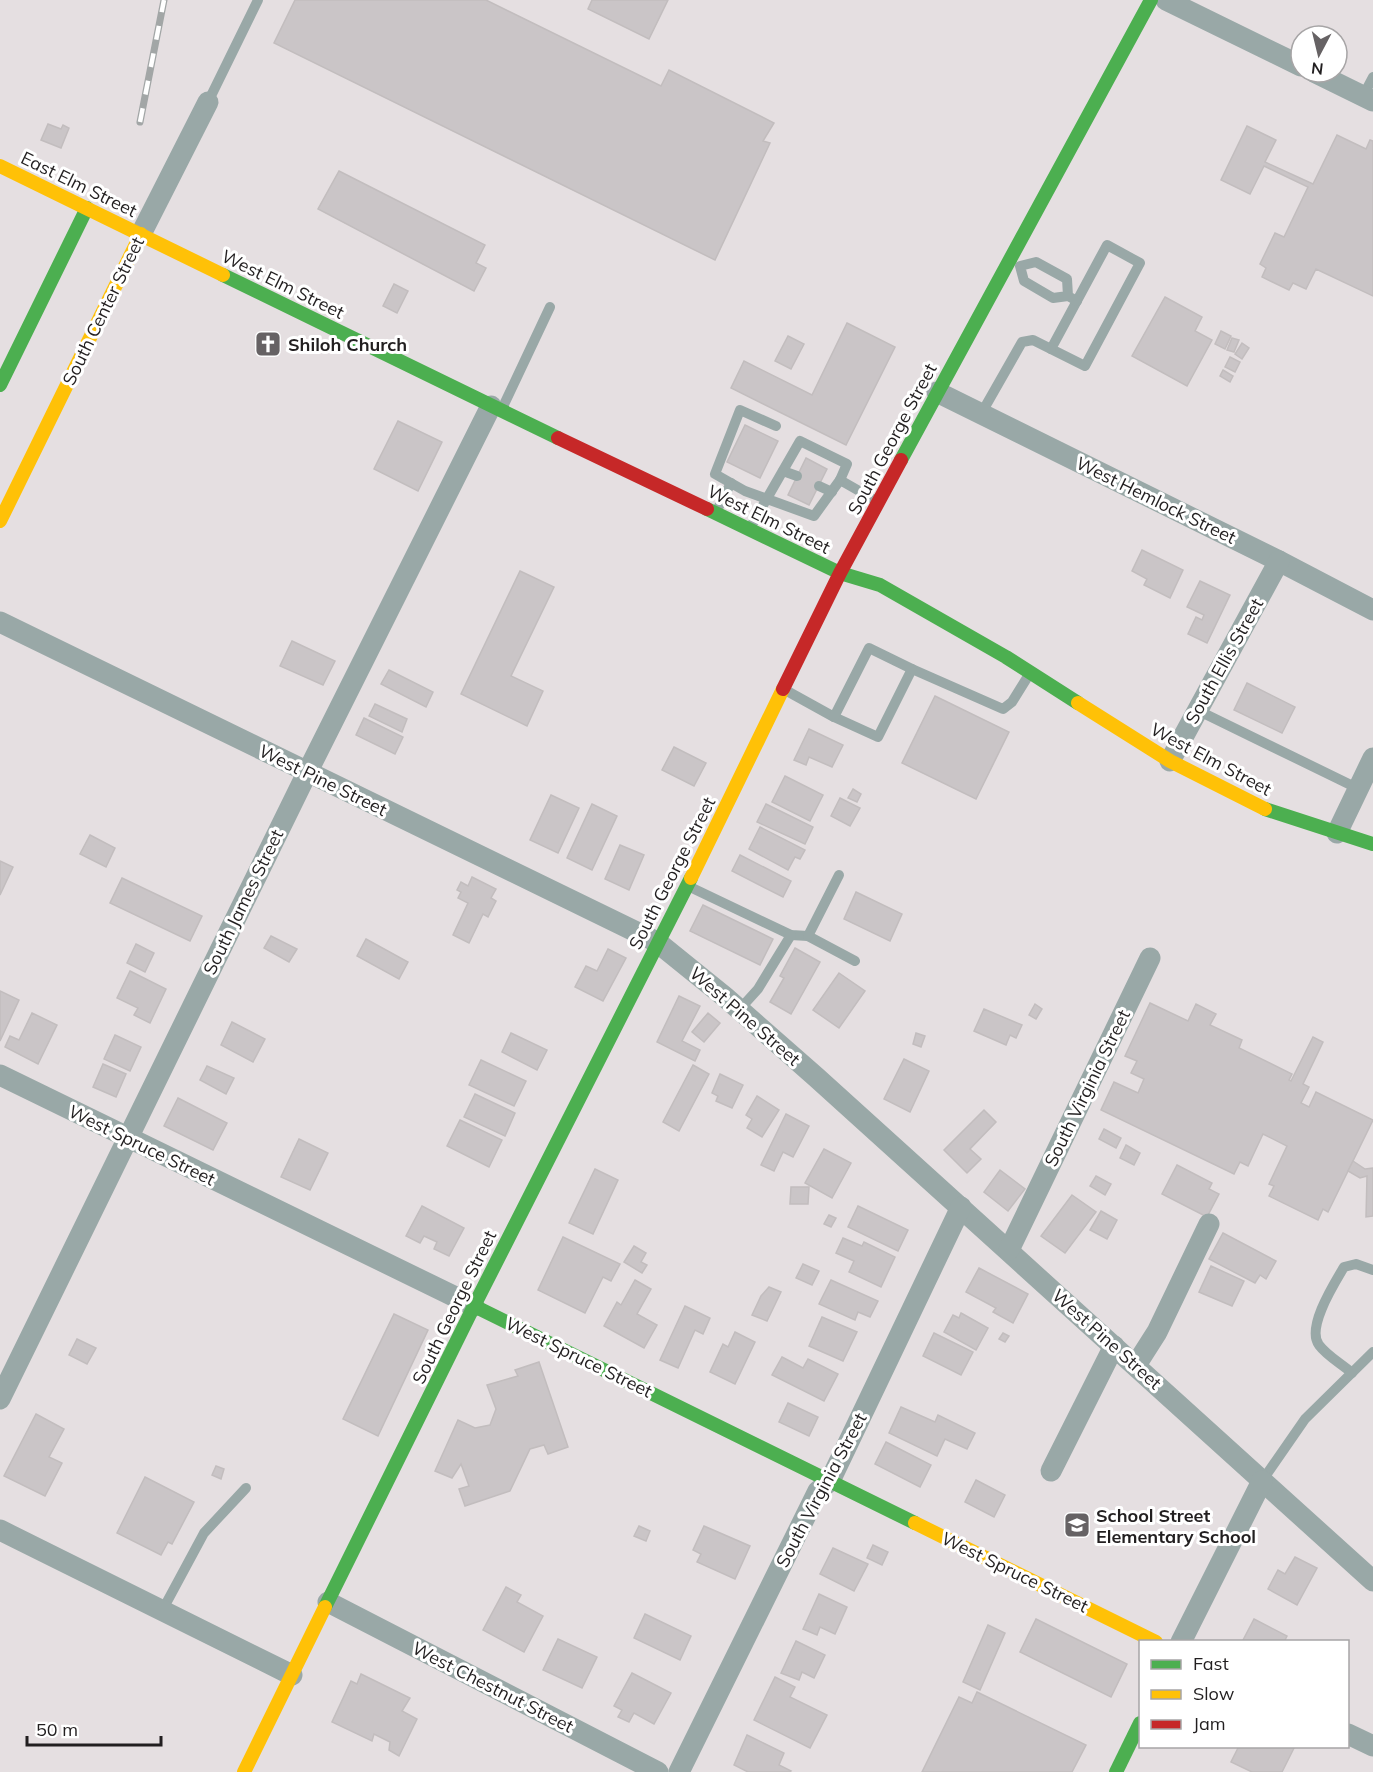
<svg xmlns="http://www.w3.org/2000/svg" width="1373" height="1772" viewBox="0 0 1373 1772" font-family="Mulish,sans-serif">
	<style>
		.building { fill: #cac5c7; stroke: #c2bdbe; stroke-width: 1.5 }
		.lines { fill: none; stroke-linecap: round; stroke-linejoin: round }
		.lane { stroke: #99a8a7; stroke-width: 10 }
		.street { stroke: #99a8a7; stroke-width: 21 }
		.fast { stroke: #4caf50; stroke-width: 14 }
		.slow { stroke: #ffc107; stroke-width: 14 }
		.jam { stroke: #c62828; stroke-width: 14 }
		.rail-casing { stroke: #a2a6a6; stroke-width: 7 }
		.rail { stroke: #fff; stroke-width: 4.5; stroke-dasharray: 14; stroke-linecap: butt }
		.labels { text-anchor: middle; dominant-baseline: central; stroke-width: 6; stroke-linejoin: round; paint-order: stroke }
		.street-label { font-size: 18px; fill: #221f20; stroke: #fff }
		.poi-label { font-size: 18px; font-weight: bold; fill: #221f20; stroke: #fff; text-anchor: start }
	</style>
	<rect width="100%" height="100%" fill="#e5dfe1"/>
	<g class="building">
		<polygon points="295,0 486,0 661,86 669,70 774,123 763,141 770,143 715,260 274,43"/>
		<polygon points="592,0 668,0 649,39 588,9"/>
		<polygon points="48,124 61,129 63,125 69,128 61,148 41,140"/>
		<polygon points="1247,126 1276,140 1265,162 1313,184 1337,135 1366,149 1370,140 1373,141 1373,296 1316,269 1306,289 1293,283 1289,290 1262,277 1266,268 1260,264 1275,233 1284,237 1308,187 1264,166 1250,194 1221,180"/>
		<polygon points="339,171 485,245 476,263 486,268 474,291 318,209"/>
		<polygon points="394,284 408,291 397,313 383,306"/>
		<polygon points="1165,297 1202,317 1195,331 1212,340 1187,386 1132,356"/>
		<polygon points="847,323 895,347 846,445 731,388 744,361 812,395"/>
		<polygon points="1221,331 1231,336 1225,349 1215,344"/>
		<polygon points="788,336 804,344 791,369 775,361"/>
		<polygon points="1232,338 1239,340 1234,352 1227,350"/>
		<polygon points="1242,343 1249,348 1242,359 1235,354"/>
		<polygon points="1230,357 1240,362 1235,372 1225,367"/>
		<polygon points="1223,370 1233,376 1230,382 1220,376"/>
		<polygon points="398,421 442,442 418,491 374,469"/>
		<polygon points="745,425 778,441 760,478 727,462"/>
		<polygon points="806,458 827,469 809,505 788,495"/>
		<polygon points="1142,550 1183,570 1170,598 1144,585 1147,579 1132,571"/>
		<polygon points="520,571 554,587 511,676 543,691 527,726 461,694"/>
		<polygon points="1200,581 1230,595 1207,643 1188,634 1196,617 1202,620 1204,615 1187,607"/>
		<polygon points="292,641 335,661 323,685 280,666"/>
		<polygon points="389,670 433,692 426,707 381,684"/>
		<polygon points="1247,683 1295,707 1282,733 1234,710"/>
		<polygon points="935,696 1009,732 976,799 902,763"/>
		<polygon points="375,704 407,719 402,732 369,716"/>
		<polygon points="364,718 403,737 395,754 356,735"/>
		<polygon points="809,729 843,745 832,767 809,757 806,765 794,760"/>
		<polygon points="674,747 706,763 694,786 662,770"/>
		<polygon points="785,776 823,795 810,821 772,802"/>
		<polygon points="853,789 861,794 857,802 848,798"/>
		<polygon points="551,795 579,808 558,853 530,840"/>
		<polygon points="840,798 860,808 850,826 831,816"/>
		<polygon points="592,804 617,816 592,870 567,858"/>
		<polygon points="766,804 813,827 805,844 757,822"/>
		<polygon points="760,827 805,850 800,859 795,857 788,870 749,849"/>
		<polygon points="90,835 115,848 106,867 80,854"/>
		<polygon points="620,845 644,855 629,890 605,879"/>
		<polygon points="740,855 791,881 783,897 732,871"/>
		<polygon points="0,861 13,867 0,895"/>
		<polygon points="472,877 496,889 491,898 496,901 488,917 483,914 469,943 453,935 468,903 458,898 461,892 457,890 461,882 468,886"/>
		<polygon points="122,878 202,916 190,941 110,903"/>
		<polygon points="856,892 902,914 890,941 844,919"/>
		<polygon points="703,905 773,939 760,965 690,931"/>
		<polygon points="271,936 297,949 289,962 264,948"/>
		<polygon points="366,939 408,962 399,979 357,956"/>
		<polygon points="136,944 154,953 145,972 127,963"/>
		<polygon points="795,948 820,962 791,1014 770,1002 784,978 780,976"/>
		<polygon points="608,949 626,958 603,1001 575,987 586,966 597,971"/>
		<polygon points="130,971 166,989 150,1023 134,1015 138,1008 117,998"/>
		<polygon points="839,973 865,991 839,1028 813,1010"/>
		<polygon points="0,991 19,1000 0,1041"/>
		<polygon points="679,996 700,1006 682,1041 700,1050 695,1061 657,1042"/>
		<polygon points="1150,1003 1188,1021 1196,1004 1216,1014 1210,1025 1242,1040 1239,1048 1292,1074 1289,1080 1291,1081 1313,1037 1323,1042 1303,1084 1309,1087 1301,1103 1309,1107 1316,1092 1373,1120 1328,1212 1323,1209 1318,1220 1269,1196 1274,1186 1269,1184 1287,1146 1263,1134 1248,1166 1240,1162 1234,1174 1101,1110 1114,1082 1138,1093 1144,1079 1131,1073 1137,1061 1125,1056"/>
		<polygon points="1035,1004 1042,1009 1036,1019 1029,1015"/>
		<polygon points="984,1009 1022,1025 1016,1038 1010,1035 1006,1045 974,1031"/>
		<polygon points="32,1013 57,1025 38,1064 5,1047 10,1036 19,1040"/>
		<polygon points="708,1013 720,1023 704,1042 692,1032"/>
		<polygon points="232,1022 265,1039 253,1062 221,1045"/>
		<polygon points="511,1033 547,1050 537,1070 502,1052"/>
		<polygon points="916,1033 925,1036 921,1047 913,1044"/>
		<polygon points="115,1035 141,1047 130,1071 104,1059"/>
		<polygon points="904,1059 929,1071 910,1112 884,1099"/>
		<polygon points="481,1060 526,1081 514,1106 469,1085"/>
		<polygon points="103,1064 126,1074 116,1097 93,1087"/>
		<polygon points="693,1065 709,1074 679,1131 663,1122"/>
		<polygon points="207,1066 234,1078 226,1094 200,1080"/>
		<polygon points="720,1074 743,1085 732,1108 716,1101 718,1096 712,1093"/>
		<polygon points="475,1094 515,1113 505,1136 464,1117"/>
		<polygon points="757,1096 779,1110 762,1137 747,1128 752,1119 746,1115"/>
		<polygon points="178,1098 227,1123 213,1150 164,1126"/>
		<polygon points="984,1110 996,1122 970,1149 981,1159 967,1173 944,1150"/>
		<polygon points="786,1114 809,1126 793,1157 783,1152 774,1171 761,1165"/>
		<polygon points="460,1120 502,1140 489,1167 447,1146"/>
		<polygon points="1104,1129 1121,1138 1116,1148 1099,1139"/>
		<polygon points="299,1139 328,1153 310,1190 281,1177"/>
		<polygon points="1126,1145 1140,1153 1134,1165 1120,1158"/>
		<polygon points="824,1149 851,1163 832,1198 805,1183"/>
		<polygon points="1353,1161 1365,1169 1373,1168 1373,1216 1366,1217 1367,1176 1360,1178 1348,1171"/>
		<polygon points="1177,1165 1212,1183 1209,1189 1219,1194 1207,1217 1162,1194"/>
		<polygon points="595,1169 618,1180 593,1234 569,1223"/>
		<polygon points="1000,1170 1025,1189 1008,1211 984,1192"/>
		<polygon points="1096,1176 1111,1184 1105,1195 1090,1186"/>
		<polygon points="791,1187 809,1187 808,1204 790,1204"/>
		<polygon points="1072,1195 1096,1212 1065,1253 1041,1236"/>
		<polygon points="422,1206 464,1228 449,1256 434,1249 437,1242 424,1236 420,1243 406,1236"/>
		<polygon points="858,1206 908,1230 898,1251 848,1227"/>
		<polygon points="1101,1211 1117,1220 1107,1239 1090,1230"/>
		<polygon points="829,1215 836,1218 831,1227 824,1224"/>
		<polygon points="1223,1233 1276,1261 1266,1279 1260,1275 1255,1283 1209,1259"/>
		<polygon points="563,1237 620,1264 611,1281 603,1277 585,1313 538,1290"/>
		<polygon points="843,1238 862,1246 864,1242 895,1257 881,1287 849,1272 854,1261 836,1253"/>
		<polygon points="634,1246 646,1253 641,1262 647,1265 642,1273 624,1262"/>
		<polygon points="803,1264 819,1271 812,1285 796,1278"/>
		<polygon points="1211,1266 1244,1281 1232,1306 1199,1292"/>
		<polygon points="979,1268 1028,1294 1013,1323 993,1312 996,1308 966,1292"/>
		<polygon points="635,1280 651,1289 637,1314 657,1325 644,1348 604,1326 617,1302 621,1305"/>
		<polygon points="831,1280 878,1301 870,1317 858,1312 855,1320 819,1304"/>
		<polygon points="769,1287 781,1292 767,1321 752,1315 761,1296"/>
		<polygon points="685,1306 710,1318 703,1334 695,1330 678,1368 660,1360"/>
		<polygon points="961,1313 988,1328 976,1350 944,1332 953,1315 959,1318"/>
		<polygon points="394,1314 428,1330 378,1436 343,1419"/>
		<polygon points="822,1317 857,1332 843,1361 809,1346"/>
		<polygon points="735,1332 755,1342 735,1384 710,1372 723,1344 728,1347"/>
		<polygon points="934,1333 973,1352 961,1375 923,1356"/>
		<polygon points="1003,1333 1009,1336 1005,1342 999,1339"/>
		<polygon points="77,1339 96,1348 87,1364 69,1355"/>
		<polygon points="782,1357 803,1368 808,1359 838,1374 824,1401 772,1375"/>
		<polygon points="539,1362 568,1447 548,1454 544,1445 530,1449 510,1491 465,1506 459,1489 469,1486 461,1464 452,1478 435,1471 458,1420 475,1428 490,1425 496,1409 487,1385 518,1376 515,1370"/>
		<polygon points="788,1403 818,1417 809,1436 779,1422"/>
		<polygon points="901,1407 935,1422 938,1415 975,1433 967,1449 945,1439 937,1456 889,1433"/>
		<polygon points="36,1414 64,1429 49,1457 62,1463 45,1496 4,1476"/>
		<polygon points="886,1442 931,1465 920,1487 875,1464"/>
		<polygon points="216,1466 224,1469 221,1479 212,1475"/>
		<polygon points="145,1477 194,1502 172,1544 168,1542 161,1555 117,1533"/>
		<polygon points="976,1480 1005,1495 994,1517 965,1502"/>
		<polygon points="639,1526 650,1531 646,1541 634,1536"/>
		<polygon points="704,1526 750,1546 735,1579 697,1562 701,1554 693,1550"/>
		<polygon points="873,1545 888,1552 882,1565 867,1558"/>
		<polygon points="833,1548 868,1564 854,1591 820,1574"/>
		<polygon points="1295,1557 1317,1568 1297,1605 1268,1589 1278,1570 1285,1574"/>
		<polygon points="506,1587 521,1595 517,1602 543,1616 524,1652 483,1630"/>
		<polygon points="819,1594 847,1607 835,1634 820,1627 817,1635 803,1629"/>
		<polygon points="645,1614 691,1636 680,1660 634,1638"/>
		<polygon points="1036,1619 1127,1664 1111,1697 1020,1652"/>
		<polygon points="1254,1619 1287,1636 1284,1642 1242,1642"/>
		<polygon points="988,1625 1005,1633 980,1690 963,1682"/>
		<polygon points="558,1639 597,1657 582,1688 543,1670"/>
		<polygon points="796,1641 825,1655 814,1678 802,1672 799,1680 781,1673"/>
		<polygon points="632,1673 671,1693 654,1724 634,1713 629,1722 618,1717 622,1710 614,1706"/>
		<polygon points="361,1674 410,1698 402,1711 417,1719 399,1756 389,1750 390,1742 374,1734 372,1741 332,1722 351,1681 357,1684"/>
		<polygon points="775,1677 795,1687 790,1697 827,1715 810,1748 754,1720"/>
		<polygon points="977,1692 1086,1745 1072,1772 922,1772 959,1697 972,1703"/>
		<polygon points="747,1735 784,1753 779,1765 791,1771 790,1772 748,1772 734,1765"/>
		<polygon points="1239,1746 1295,1746 1282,1772 1252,1772 1231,1762"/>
	</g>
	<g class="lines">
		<g class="lane">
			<polyline points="1363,96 1373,77"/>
			<polyline points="208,102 258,0"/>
			<polygon points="1107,245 1140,263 1085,366 1051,349"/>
			<polyline points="1068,296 1067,279 1036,262 1020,266 1024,281 1053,298 1068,296 1077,301"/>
			<polyline points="501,411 550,307"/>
			<polyline points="981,414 1022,342 1033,340 1051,349"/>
			<polyline points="776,426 740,410 715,474 745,491 814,516 840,480 875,500"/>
			<polyline points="783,471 797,476"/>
			<polyline points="819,486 832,492"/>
			<polyline points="716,512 731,483"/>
			<polyline points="750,528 800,441 847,464 840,480"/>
			<polyline points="787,691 834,717 878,737 912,669 1003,709 1012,702 1030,673"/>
			<polyline points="1197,710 1357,788"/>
			<polyline points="834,717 869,648 912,669"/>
			<polyline points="690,887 791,935 808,936 855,961"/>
			<polyline points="808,936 839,875"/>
			<polyline points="739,1010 758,989 791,935"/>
			<path d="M1352,1373C1342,1364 1327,1356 1319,1345C1306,1328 1334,1284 1344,1267L1356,1264L1373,1270"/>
			<polyline points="1262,1481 1305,1419 1373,1352"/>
			<polyline points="162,1611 204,1533 246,1488"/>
		</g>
		<g class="street">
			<polyline points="1166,0 1301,66"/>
			<polyline points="1314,72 1373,101"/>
			<polyline points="141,234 208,102"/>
			<polyline points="937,392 1279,561 1373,610"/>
			<polyline points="0,622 657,942 725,997 816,1077 1373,1581"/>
			<polyline points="1170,761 1279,561"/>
			<polyline points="1337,833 1373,758"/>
			<polyline points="0,1075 474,1306"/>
			<polyline points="1009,1250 1150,958"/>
			<polyline points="1136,1365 1157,1332 1209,1224"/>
			<polyline points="0,1399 307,773 491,406"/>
			<polyline points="1051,1471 1114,1346"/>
			<polyline points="0,1530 292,1675"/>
			<polyline points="328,1602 658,1772"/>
			<polyline points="1181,1642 1262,1481"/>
			<polyline points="1348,1734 1373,1746"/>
			<polyline points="679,1772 818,1491 830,1481 961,1207"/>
		</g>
		<g class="fast">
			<polyline points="223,275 558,438"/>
			<polyline points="0,385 87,208"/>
			<polyline points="901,460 1151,0"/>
			<polyline points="707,509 840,573 880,585 1006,657 1078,703"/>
			<polyline points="1265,809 1373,844"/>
			<polyline points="474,1306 915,1523"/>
			<polyline points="325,1607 474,1306 691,878"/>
			<polyline points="1116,1772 1140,1723"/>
		</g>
		<g class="slow">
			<polyline points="0,166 223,275"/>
			<polyline points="0,521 141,234"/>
			<polyline points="1078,703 1170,761 1265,809"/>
			<polyline points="691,878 783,689"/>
			<polyline points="915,1523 1156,1642"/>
			<polyline points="244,1772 325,1607"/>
		</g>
		<g class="jam">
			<polyline points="558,438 707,509"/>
			<polyline points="783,689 840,573 901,460"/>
		</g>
		<defs>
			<polyline id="rail" points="140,122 164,0"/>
		</defs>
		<use href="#rail" class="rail-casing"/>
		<use href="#rail" class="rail"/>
	</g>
	<defs>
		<symbol id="church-square" viewBox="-11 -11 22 22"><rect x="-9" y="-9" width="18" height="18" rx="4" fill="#666264" stroke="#fff"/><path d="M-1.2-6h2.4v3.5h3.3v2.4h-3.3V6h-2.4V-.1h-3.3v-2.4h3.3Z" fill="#fff"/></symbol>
		<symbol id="school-square" viewBox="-11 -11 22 22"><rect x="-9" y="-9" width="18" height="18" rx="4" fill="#666264" stroke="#fff"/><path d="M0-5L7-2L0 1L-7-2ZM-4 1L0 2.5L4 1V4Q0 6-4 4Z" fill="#fff"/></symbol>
	</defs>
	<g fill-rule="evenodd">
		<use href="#church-square" x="253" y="329" width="30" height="30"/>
		<use href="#school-square" x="1062" y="1510" width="30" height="30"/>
	</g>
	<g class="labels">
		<g class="street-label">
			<text transform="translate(79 184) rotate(26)">East Elm Street</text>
			<text transform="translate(283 284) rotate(26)">West Elm Street</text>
			<text transform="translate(103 311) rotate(-64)">South Center Street</text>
			<text transform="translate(892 439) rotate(-62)">South George Street</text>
			<text transform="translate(1156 500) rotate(26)">West Hemlock Street</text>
			<text transform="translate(769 519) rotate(26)">West Elm Street</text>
			<text transform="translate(1224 661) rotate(-61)">South Ellis Street</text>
			<text transform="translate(1211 759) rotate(28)">West Elm Street</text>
			<text transform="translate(323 780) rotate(26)">West Pine Street</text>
			<text transform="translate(672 873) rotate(-63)">South George Street</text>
			<text transform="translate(243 902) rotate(-64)">South James Street</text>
			<text transform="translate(745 1016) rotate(41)">West Pine Street</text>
			<text transform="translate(1087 1088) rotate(-64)">South Virginia Street</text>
			<text transform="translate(142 1145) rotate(26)">West Spruce Street</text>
			<text transform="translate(454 1307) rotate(-64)">South George Street</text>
			<text transform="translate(1107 1339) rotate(42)">West Pine Street</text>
			<text transform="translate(579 1357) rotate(26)">West Spruce Street</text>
			<text transform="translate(821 1490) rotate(-62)">South Virginia Street</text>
			<text transform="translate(1015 1572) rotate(26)">West Spruce Street</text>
			<text transform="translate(493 1687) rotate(27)">West Chestnut Street</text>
		</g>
		<g class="poi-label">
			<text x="288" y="344">Shiloh Church</text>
			<text x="1096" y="1515">School Street<tspan x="1096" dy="21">Elementary School</tspan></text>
		</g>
	</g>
	<rect x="1139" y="1640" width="210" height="108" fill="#ffffff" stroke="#a7a5a6" stroke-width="1.5"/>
	<rect x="1151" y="1660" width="30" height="9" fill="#4caf50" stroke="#a7a5a6" stroke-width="1.5"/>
	<text x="1193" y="1670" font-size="18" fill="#221f20">Fast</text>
	<rect x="1151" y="1690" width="30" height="9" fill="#ffc107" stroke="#a7a5a6" stroke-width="1.5"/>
	<text x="1193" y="1700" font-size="18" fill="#221f20">Slow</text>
	<rect x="1151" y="1720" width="30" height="9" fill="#c62828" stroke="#a7a5a6" stroke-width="1.5"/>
	<text x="1193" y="1730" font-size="18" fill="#221f20">Jam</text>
	<g transform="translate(1319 54) rotate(187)"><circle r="28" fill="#ffffff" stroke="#a7a5a6" stroke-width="1.5"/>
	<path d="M0-4.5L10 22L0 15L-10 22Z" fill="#666264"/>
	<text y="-9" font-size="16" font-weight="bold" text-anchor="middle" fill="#221f20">N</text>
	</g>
	<path d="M27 1736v9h134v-9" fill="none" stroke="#221f20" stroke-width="3"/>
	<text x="36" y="1736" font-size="18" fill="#221f20" stroke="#ffffff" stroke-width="4.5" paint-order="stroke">50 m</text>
</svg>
